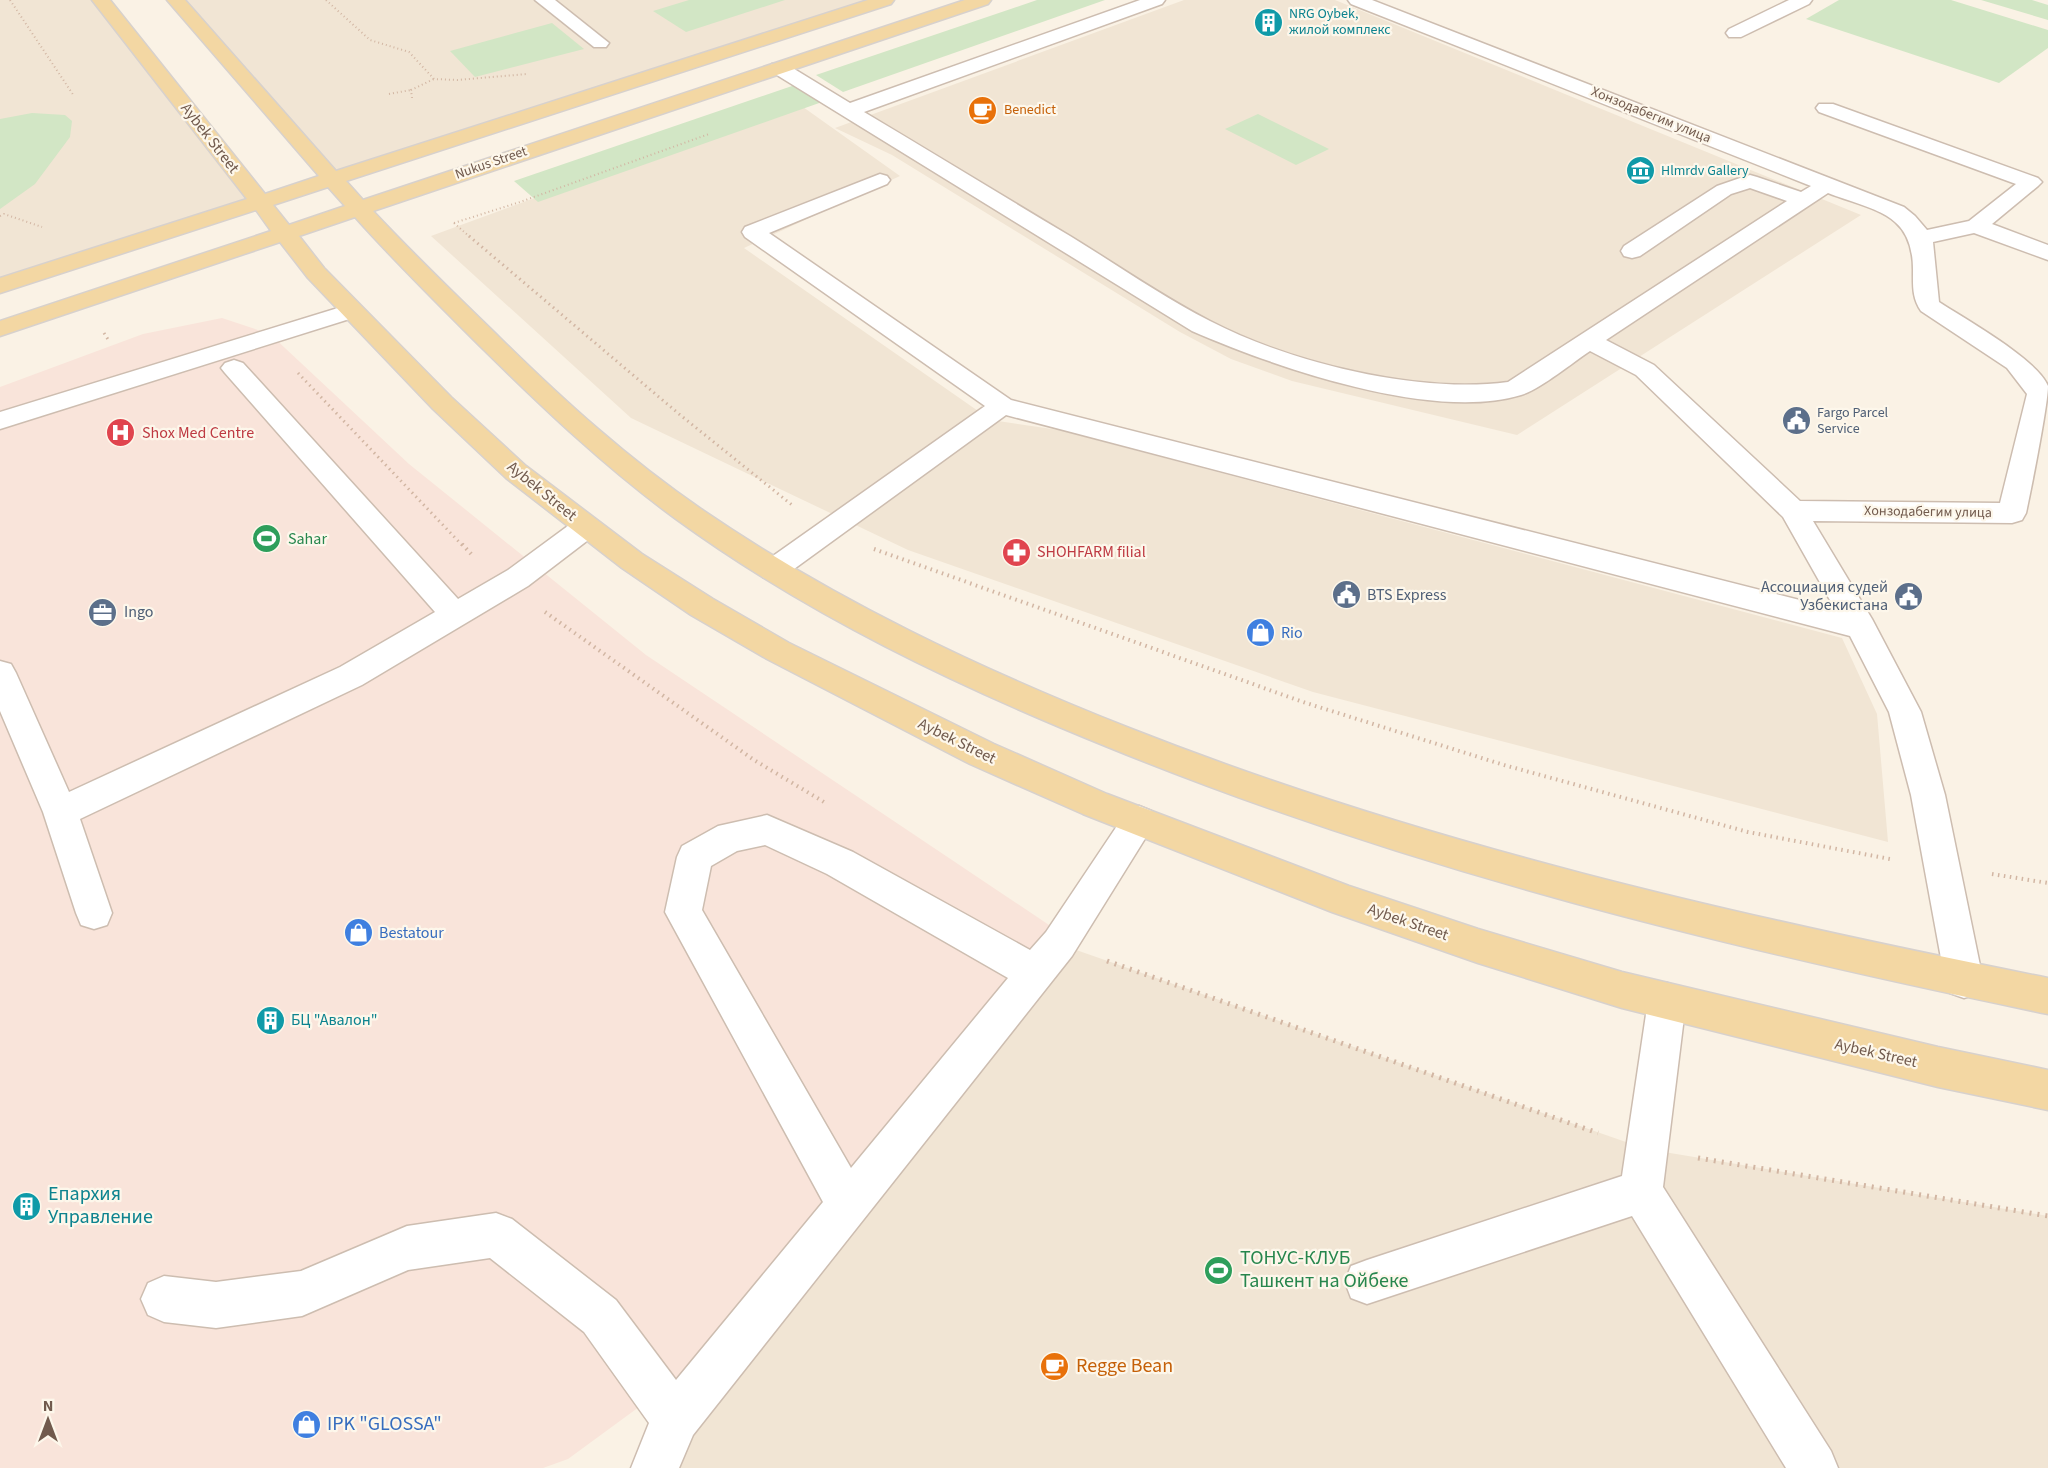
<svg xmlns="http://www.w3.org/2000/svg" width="2048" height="1468" viewBox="0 0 2048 1468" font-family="'Source Sans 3',sans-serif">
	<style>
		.residential { fill: #f1e5d4 }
		.commercial { fill: #f9e4da }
		.green { fill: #d2e6c5 }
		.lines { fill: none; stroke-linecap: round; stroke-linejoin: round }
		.minor-casing { stroke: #cdbdb0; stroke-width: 3 }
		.major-casing { stroke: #d7d1cd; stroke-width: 3 }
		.path-far3 { stroke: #d2b6a3; stroke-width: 2; stroke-dasharray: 1 3; stroke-linecap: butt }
		.path-far2 { stroke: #d2b6a3; stroke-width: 3; stroke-dasharray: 1.5 4; stroke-linecap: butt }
		.path-far1 { stroke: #d2b6a3; stroke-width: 4; stroke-dasharray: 1.5 4.5; stroke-linecap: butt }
		.path { stroke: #d2b6a3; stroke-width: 5; stroke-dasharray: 2 6; stroke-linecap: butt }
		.minor { fill: #fff; fill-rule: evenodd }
		.major { fill: #f3d7a3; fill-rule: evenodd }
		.labels { text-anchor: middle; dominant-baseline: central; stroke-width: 4.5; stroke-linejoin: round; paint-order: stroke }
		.far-culture-label { font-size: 14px; fill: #0d838f; stroke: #fdf7eb; text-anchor: start }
		.far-food-label { font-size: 14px; fill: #c56008; stroke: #fdf7eb; text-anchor: start }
		.far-street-label { font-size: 14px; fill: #715a4d; stroke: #fdf7eb }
		.far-service-label { font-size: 14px; fill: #4e5e75; stroke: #fdf7eb; text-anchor: start }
		.street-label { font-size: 16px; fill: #715a4d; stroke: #fdf7eb }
		.health-label { font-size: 16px; fill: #be3a42; stroke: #fdf7eb; text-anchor: start }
		.leisure-label { font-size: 16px; fill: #27864d; stroke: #fdf7eb; text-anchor: start }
		.service-label { font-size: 16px; fill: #4e5e75; stroke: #fdf7eb; text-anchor: start }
		.shop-label { font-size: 16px; fill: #366cbe; stroke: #fdf7eb; text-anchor: start }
		.culture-label { font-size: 16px; fill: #0d838f; stroke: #fdf7eb; text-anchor: start }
		.near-culture-label { font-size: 20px; fill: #0d838f; stroke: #fdf7eb; text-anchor: start }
		.near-leisure-label { font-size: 20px; fill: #27864d; stroke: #fdf7eb; text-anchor: start }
		.near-food-label { font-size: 20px; fill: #c56008; stroke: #fdf7eb; text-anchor: start }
		.near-shop-label { font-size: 20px; fill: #366cbe; stroke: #fdf7eb; text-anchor: start }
	</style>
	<rect width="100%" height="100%" fill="#faf2e5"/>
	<g class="residential">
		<polygon points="0,0 101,0 260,202 0,286"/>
		<polygon points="176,0 885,0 333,178"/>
		<polygon points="1184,0 1335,0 1861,215 1517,435 1292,381 1231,359 1180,332 892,155 835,128"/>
		<polygon points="796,102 900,176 744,248 991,420 1059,430 1842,638 1877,714 1888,842 1313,692 908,550 631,418 431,236"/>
		<polygon points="1059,944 1646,1149 2048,1216 2048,1468 655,1468"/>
	</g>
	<polygon class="commercial" points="222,318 270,334 409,464 646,655 1055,929 710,1355 568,1459 543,1468 0,1468 0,387 143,334"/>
	<g class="green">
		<polygon points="689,0 785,0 686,32 653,11"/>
		<polygon points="1037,0 1105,0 843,92 816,75"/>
		<polygon points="1839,0 1951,0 2048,30 2048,48 1999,83 1806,19"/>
		<polygon points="1981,0 2032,0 2048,5 2048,20"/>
		<polygon points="552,23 584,49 475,77 450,51"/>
		<polygon points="795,85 822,102 538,202 514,181"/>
		<polygon points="32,113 65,115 72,121 70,137 35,184 0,209 0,119"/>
		<polygon points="1258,114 1329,149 1296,165 1225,129"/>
	</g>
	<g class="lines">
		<defs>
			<g id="minor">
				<polygon points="535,0 555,0 609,43 606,47 594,47"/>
				<path d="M1140,0H1165L1162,4L864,112C933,153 1001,195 1070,236C1116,264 1161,296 1210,321C1291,363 1418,394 1508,382L1787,201L1750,188L1731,194L1640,256L1632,258L1624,256L1621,251L1624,246L1717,186L1743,177L1750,175L1757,177L1801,192L1811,186L1351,4L1348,0H1372L1904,207L1915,216L1927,230L1969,221L2016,184L1819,112L1816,108L1819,104H1833L2038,178L2042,182L2038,186L1992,224L2048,245V260L1974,233L1933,242L1939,302C1965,319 2037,359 2048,386C2048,404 2031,490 2026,513L2022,520L2012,523L1813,521L1872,619L1921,712L1945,795L1983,980L1978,993L1964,998L1950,993L1945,980L1911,795L1889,712L1850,636L1006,415L783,577L773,580L763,577L758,570L763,563L985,406L745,237L742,232L745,227L880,174L887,176L890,180L887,184L769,233L1011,400L1835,609L1783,517L1636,375L1590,351C1572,363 1539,390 1521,395C1432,422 1275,367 1192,331L772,72L770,68L772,64H786L850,103ZM1828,193C1874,211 1913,212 1913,270C1913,286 1912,298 1921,311L2007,368L2027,394L2000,503L1800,501L1654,365L1606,340Z"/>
				<polygon points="1789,0 1812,0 1809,4 1741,37 1729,37 1726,33 1729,29"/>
				<polygon points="351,304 359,306 363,311 359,316 0,429 0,412"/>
				<polygon points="234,360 243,363 458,599 508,570 576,520 586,517 596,520 600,527 596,534 528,586 362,685 80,819 112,913 107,925 94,929 81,925 76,913 43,812 0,711 0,661 11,664 16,673 69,792 340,667 435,612 225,373 221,368 225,363"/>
				<path d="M1139,806L1151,811L1156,821L1072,956L693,1435L679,1468H631L649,1423L584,1332L490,1258L408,1270L302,1316L216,1328L164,1322L148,1315L141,1299L148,1283L164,1276L216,1282L301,1271L407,1226L496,1213L512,1219L616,1300L676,1380L823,1202L665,912L677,857L682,846L718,826L767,815L853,852L1030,950L1046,932L1127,811ZM765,845L827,874L1008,978L851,1168L702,910L711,866L737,851Z"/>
				<polygon points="1667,983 1681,988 1686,1001 1663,1187 1831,1451 1838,1468 1786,1468 1632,1216 1367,1304 1351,1298 1345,1282 1351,1266 1367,1260 1622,1176 1648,1001 1653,988"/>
			</g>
			<path id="major" d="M92,0H110L265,194L319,176L167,0H185L336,171L868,0H894L891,4L346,181L363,200L965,0H991L988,4L373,211C414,255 457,296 500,338C563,400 628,459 701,509C834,600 980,669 1129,728C1426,845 1736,916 2048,978V1014C1728,948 1411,871 1108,747C957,686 808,615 676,519C606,468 544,409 482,348C439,305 396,263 355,217L299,236L324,268L451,397L526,466L642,554L713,599L789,643L994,744L1107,794L1349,886L1478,929L1622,972L1938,1047L2048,1070V1110L1938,1087L1622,1008L1478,963L1332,912L1083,814L970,764L767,659L691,615L622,568L506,478L433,409L308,278L280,242L0,336V321L271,231L256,210L0,293V278L247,199ZM328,187L345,206L289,225L273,205Z"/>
		</defs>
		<use href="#minor" class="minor-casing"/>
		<use href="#major" class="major-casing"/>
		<g class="path-far3">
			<polyline points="10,0 74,96"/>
			<polyline points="326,0 370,40 409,52 434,79 457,80 527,74"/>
			<polyline points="389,94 411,90"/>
			<polyline points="412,98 411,90 434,79"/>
			<polyline points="0,216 4,214 42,227"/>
			<polyline points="454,223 471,238"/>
			<polyline points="454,223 520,202 709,134"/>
		</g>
		<g class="path-far2">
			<polyline points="469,236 679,414 792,505"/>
			<polyline points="104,333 109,341"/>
			<polyline points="298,373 463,546"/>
		</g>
		<g class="path-far1">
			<polyline points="462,544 473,556"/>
			<polyline points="874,549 1306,703 1504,765 1748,832 1890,859"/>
			<polyline points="545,612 754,760 824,802"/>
			<polyline points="1992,874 2048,883"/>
		</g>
		<g class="path">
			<polyline points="1107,961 1598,1133"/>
			<polyline points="1698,1158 2048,1216"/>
		</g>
		<use href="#minor" class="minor"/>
		<use href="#major" class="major"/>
	</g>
	<defs>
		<symbol id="building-disc" viewBox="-11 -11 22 22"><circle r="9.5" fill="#0f9aa8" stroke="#fdf7eb"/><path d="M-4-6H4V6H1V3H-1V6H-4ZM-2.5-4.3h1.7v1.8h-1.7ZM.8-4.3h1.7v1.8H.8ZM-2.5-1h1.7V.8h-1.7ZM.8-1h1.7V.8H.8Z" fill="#fff"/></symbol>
		<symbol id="cafe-disc" viewBox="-11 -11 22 22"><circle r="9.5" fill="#e8710a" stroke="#fdf7eb"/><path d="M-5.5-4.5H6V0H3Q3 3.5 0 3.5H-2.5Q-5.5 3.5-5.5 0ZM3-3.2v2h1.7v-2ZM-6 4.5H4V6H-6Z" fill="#fff"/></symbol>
		<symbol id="museum-disc" viewBox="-11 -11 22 22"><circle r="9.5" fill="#0f9aa8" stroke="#fdf7eb"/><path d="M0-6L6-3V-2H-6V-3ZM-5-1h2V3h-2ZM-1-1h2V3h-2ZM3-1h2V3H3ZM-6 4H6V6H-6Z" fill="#fff"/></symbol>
		<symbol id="civic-disc" viewBox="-11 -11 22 22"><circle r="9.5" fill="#5c6f8a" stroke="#fdf7eb"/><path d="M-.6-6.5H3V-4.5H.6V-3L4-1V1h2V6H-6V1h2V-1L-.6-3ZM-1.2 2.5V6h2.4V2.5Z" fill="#fff"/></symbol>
		<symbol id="hospital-disc" viewBox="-11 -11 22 22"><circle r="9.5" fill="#e0444e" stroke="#fdf7eb"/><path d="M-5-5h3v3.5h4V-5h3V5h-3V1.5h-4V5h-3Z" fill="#fff"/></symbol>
		<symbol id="stadium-disc" viewBox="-11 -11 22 22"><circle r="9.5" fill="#2e9e5b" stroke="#fdf7eb"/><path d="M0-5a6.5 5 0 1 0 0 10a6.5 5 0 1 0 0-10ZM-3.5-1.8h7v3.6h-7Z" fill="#fff"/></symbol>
		<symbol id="pharmacy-disc" viewBox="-11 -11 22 22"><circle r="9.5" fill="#e0444e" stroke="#fdf7eb"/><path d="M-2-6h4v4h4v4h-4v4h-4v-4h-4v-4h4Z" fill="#fff"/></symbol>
		<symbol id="office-disc" viewBox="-11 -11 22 22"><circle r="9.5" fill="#5c6f8a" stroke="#fdf7eb"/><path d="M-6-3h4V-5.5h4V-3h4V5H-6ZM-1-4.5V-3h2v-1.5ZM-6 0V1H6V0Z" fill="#fff"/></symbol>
		<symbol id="shop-disc" viewBox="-11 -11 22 22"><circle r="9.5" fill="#3f7fe0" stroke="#fdf7eb"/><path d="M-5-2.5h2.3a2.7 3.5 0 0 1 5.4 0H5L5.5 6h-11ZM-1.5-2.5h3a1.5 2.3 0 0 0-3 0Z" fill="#fff"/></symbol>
	</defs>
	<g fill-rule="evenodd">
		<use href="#building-disc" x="1252" y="6" width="33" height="33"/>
		<use href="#cafe-disc" x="966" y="94" width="33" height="33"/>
		<use href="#museum-disc" x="1624" y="154" width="33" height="33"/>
		<use href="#civic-disc" x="1780" y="404" width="33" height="33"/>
		<use href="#hospital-disc" x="104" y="416" width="33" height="33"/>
		<use href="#stadium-disc" x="250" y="522" width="33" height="33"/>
		<use href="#pharmacy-disc" x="1000" y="536" width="33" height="33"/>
		<use href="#civic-disc" x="1330" y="578" width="33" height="33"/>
		<use href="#civic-disc" x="1892" y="580" width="33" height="33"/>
		<use href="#office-disc" x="86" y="596" width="33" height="33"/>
		<use href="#shop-disc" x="1244" y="616" width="33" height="33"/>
		<use href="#shop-disc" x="342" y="916" width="33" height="33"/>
		<use href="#building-disc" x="254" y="1004" width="33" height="33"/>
		<use href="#building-disc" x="10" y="1190" width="33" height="33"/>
		<use href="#stadium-disc" x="1202" y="1254" width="33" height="33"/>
		<use href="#cafe-disc" x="1038" y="1350" width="33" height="33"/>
		<use href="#shop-disc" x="290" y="1408" width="33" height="33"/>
	</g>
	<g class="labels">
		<g class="far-culture-label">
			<text x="1289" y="14">NRG Oybek,<tspan x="1289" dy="16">жилой комплекс</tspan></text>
			<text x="1661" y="171">Hlmrdv Gallery</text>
		</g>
		<g class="far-food-label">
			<text x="1004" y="110">Benedict</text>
		</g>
		<g class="far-street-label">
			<text transform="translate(1651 115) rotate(22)">Хонзодабегим улица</text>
			<text transform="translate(491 163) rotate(-19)">Nukus Street</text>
			<text transform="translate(1928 512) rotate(1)">Хонзодабегим улица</text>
		</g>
		<g class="far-service-label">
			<text x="1817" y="413">Fargo Parcel<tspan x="1817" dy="16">Service</tspan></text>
		</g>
		<g class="street-label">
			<text transform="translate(210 138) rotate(52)">Aybek Street</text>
			<text transform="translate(542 491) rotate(39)">Aybek Street</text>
			<text transform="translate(957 741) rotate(26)">Aybek Street</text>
			<text transform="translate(1408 922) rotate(19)">Aybek Street</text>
			<text transform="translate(1876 1053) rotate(13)">Aybek Street</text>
		</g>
		<g class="health-label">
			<text x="142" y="433">Shox Med Centre</text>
			<text x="1037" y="552">SHOHFARM filial</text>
		</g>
		<g class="leisure-label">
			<text x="288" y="539">Sahar</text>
		</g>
		<g class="service-label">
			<text x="1888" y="587" text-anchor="end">Ассоциация судей<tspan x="1888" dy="18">Узбекистана</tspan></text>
			<text x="1367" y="595">BTS Express</text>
			<text x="124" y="612">Ingo</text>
		</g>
		<g class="shop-label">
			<text x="1281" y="633">Rio</text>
			<text x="379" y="933">Bestatour</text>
		</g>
		<g class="culture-label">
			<text x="291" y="1020">БЦ "Авалон"</text>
		</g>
		<g class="near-culture-label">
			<text x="48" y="1194">Епархия<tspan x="48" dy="23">Управление</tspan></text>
		</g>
		<g class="near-leisure-label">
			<text x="1240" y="1258">ТОНУС-КЛУБ<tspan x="1240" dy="23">Ташкент на Ойбеке</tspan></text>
		</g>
		<g class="near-food-label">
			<text x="1076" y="1366">Regge Bean</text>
		</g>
		<g class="near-shop-label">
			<text x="327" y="1424">IPK "GLOSSA"</text>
		</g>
	</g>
	<g transform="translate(48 1420)" stroke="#fdf7eb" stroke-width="4.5" paint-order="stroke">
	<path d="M0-4.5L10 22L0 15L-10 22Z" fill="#715a4d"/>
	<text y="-9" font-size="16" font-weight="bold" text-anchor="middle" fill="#715a4d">N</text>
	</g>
</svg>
